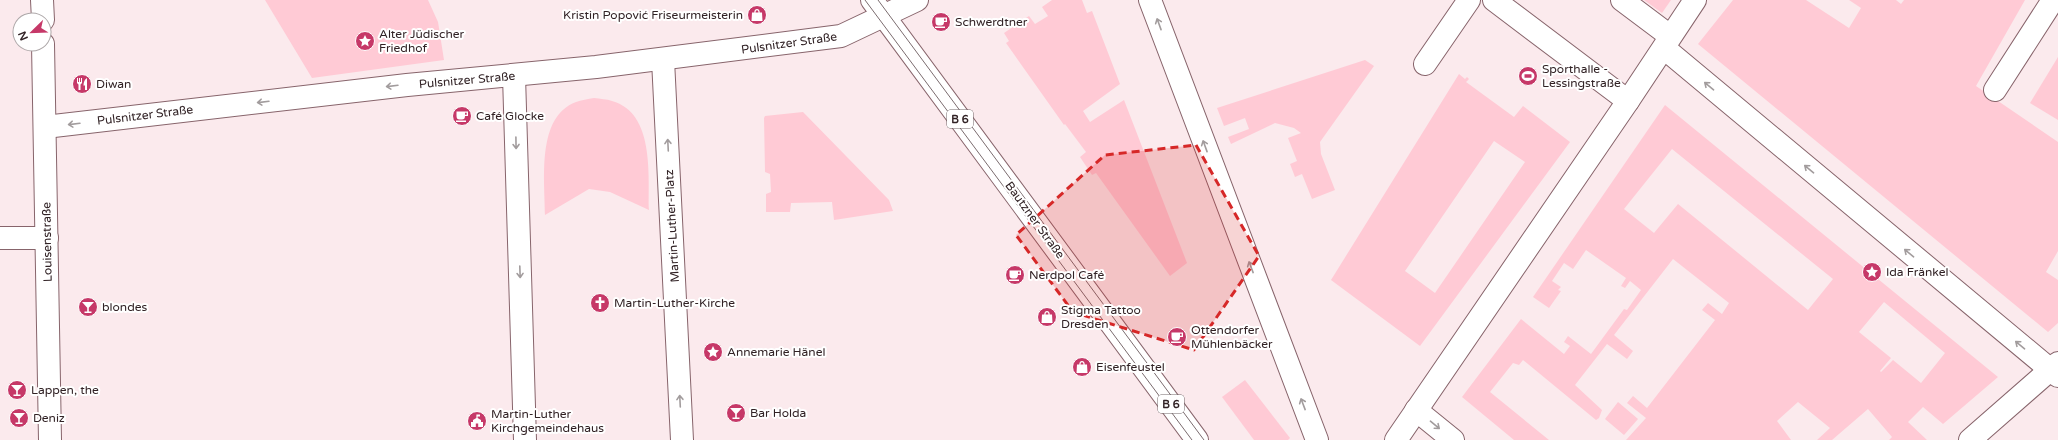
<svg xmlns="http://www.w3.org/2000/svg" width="2058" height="440" viewBox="0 0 2058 440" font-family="'Varela Round',sans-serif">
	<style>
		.green { fill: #ffcad5; fill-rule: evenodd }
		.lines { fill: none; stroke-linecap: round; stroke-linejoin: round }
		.minor-casing { stroke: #87646b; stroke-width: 24 }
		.major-casing { stroke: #87646b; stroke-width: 24 }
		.minor { stroke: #fff; stroke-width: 22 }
		.major { stroke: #fff; stroke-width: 22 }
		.tram { stroke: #7b6c6f; stroke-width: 1 }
		.oneway { stroke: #a29c9d }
		.marked { fill: #d62828; fill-opacity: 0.2; stroke: #d62828; stroke-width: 3; stroke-dasharray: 8 5; stroke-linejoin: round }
		.labels { text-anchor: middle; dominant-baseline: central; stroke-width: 4; stroke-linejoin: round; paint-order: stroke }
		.shield { fill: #fff; stroke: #6f6466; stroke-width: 1 }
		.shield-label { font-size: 11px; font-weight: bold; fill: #312225 }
		.poi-label { font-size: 12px; fill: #312225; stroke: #fff; text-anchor: start }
		.street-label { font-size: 12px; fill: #312225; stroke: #fff }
	</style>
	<rect width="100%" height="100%" fill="#fbeaed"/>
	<g class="green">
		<polygon points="265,0 428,0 438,22 444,60 312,78"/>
		<polygon points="1052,0 1082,0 1087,13 1092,11 1120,84 1083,111 1090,122 1124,100 1187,263 1170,276 1096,173 1092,175 1080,157 1086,152 1065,124 1064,125 1006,43 1009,41 1004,33 1029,16 1035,24 1048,16 1042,7"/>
		<polygon points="1644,0 1671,0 1662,13"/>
		<polygon points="1733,0 1806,0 1849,28 1861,8 1849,0 1896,0 1901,4 1904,0 2025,0 1976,86 2058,142 2058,251 2046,272 2058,280 2058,323 2048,332 1698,44"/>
		<polygon points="2058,57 2058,120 2030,103"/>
		<polygon points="1365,60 1374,66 1320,142 1321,154 1335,190 1312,199 1302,174 1295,177 1290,164 1297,161 1288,138 1301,133 1294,128 1275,123 1231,144 1228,137 1249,129 1245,118 1224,126 1217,108"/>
		<path d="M1459,74L1465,79L1467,77L1469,79L1466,82L1514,117L1523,106L1570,142L1420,346L1331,280ZM1494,141L1525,162L1435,293L1405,271Z"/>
		<path d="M594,98C600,99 607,99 612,101C655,113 648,176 649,210L610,192L589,189L545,215C545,180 536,117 576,102C581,100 588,99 594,98Z"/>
		<path d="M1665,105L1998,377L1943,424L1923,407L1908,422L1927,440H1889L1892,437L1868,409L1832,440H1817L1830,428L1798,402L1777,421L1791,440H1626L1646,418L1627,403L1633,396L1647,408L1715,320L1702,310L1708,303L1722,314L1729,303L1673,259L1614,335L1633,351L1627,359L1607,344L1575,385L1602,410L1599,418L1596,420L1523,360L1519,365L1513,363L1490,392L1549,440H1514L1462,397L1521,319L1564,354L1570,346L1564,342L1568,336L1591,354L1624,309L1627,310L1641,290L1630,281L1625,288L1621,286L1626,278L1586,250L1573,269L1564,263L1552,281L1561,287L1558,290L1561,291L1549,308L1533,297ZM1672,149L1833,279L1808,310L1678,204L1654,233L1624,209ZM1884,302L1945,353L1921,383L1893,360L1881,372L1880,371L1891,358L1859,332Z"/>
		<polygon points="803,112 889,200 893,211 834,220 832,202 791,203 790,212 766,212 766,194 771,192 770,174 765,172 764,118 765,116"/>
		<polygon points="1245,380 1290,438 1288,440 1254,440 1222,397"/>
		<polygon points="1618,402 1638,419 1624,435 1605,419"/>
	</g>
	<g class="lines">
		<defs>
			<g id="minor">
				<polyline points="42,0 43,20"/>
				<polyline points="1150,0 1317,440"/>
				<polyline points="1494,0 1628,101"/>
				<polyline points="1622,0 1670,36"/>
				<polyline points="43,44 50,440"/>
				<polyline points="1664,48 2058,376"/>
				<polyline points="663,60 682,440"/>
				<polyline points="1425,64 1469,0"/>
				<polyline points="514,76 525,440"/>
				<polyline points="1995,90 2053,0"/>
				<polyline points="45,127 407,85 596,67 841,36 917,0"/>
				<polyline points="0,238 47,238"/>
				<polyline points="1416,410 1453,440"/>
				<polyline points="1396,440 1628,101 1695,0"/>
				<polyline points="1970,440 2058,363"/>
			</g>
			<polyline id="major" points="872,0 1197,440"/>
		</defs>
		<use href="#minor" class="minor-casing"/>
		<use href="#major" class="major-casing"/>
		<use href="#minor" class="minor"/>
		<use href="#major" class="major"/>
		<g class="tram">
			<polyline points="865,0 1192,440"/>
			<polyline points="878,0 1204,440"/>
		</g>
	</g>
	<defs><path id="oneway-shaft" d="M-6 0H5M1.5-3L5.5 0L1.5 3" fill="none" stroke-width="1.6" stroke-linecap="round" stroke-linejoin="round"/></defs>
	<g class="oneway">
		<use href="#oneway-shaft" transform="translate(1159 24) rotate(-110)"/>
		<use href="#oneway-shaft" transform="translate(392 86) rotate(173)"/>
		<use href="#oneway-shaft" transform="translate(1709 86) rotate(-140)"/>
		<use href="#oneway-shaft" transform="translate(263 102) rotate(173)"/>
		<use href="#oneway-shaft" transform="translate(74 124) rotate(173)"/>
		<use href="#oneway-shaft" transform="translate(516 143) rotate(89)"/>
		<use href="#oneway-shaft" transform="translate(668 145) rotate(-93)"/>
		<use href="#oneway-shaft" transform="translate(1205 146) rotate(-110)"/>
		<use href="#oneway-shaft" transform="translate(1809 169) rotate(-140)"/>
		<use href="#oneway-shaft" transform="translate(1909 253) rotate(-140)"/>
		<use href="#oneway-shaft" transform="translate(1251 267) rotate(-111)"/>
		<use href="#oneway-shaft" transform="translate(520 272) rotate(88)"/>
		<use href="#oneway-shaft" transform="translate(2020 345) rotate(-140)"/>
		<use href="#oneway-shaft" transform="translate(680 401) rotate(-93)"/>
		<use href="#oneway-shaft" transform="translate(1303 404) rotate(-111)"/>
		<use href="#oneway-shaft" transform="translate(1435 425) rotate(40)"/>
	</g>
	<path class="marked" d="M1196,145L1259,256L1194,350L1073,312L1016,235L1105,155Z"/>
	<defs>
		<symbol id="shop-disc" viewBox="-11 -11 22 22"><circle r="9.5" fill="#c63868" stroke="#fff"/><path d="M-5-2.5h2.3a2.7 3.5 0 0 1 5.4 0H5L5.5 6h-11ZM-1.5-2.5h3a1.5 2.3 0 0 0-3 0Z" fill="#fff"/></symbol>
		<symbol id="cafe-disc" viewBox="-11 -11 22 22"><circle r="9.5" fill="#c63868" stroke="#fff"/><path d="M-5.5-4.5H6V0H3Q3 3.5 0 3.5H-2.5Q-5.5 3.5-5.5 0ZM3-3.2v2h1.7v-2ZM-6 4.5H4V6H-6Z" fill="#fff"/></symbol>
		<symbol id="sight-disc" viewBox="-11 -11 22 22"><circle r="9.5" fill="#c63868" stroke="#fff"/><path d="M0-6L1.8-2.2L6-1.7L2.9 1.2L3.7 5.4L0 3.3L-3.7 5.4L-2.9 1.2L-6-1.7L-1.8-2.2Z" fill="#fff"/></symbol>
		<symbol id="stadium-disc" viewBox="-11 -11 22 22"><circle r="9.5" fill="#c63868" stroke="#fff"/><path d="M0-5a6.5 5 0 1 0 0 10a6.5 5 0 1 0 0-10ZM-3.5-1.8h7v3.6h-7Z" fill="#fff"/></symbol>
		<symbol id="restaurant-disc" viewBox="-11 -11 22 22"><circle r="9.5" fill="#c63868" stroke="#fff"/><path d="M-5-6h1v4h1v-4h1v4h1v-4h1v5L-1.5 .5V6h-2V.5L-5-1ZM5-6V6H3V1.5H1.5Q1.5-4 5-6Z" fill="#fff"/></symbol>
		<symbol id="church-disc" viewBox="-11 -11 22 22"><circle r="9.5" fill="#c63868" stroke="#fff"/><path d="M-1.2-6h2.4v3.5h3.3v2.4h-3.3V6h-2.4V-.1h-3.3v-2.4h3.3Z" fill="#fff"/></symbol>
		<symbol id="bar-disc" viewBox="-11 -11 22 22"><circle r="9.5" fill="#c63868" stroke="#fff"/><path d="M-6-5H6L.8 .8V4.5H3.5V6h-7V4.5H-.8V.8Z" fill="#fff"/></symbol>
		<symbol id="civic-disc" viewBox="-11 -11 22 22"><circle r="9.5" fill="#c63868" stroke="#fff"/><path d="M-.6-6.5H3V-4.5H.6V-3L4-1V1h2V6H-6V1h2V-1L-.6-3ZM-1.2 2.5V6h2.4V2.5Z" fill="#fff"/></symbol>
	</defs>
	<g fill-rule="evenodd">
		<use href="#shop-disc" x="746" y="4" width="22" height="22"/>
		<use href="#cafe-disc" x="930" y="11" width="22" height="22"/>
		<use href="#sight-disc" x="354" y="30" width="22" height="22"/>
		<use href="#stadium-disc" x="1517" y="65" width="22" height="22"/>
		<use href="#restaurant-disc" x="71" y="73" width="22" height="22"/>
		<use href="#cafe-disc" x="451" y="105" width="22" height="22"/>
		<use href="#sight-disc" x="1861" y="261" width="22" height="22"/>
		<use href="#cafe-disc" x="1004" y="264" width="22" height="22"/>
		<use href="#church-disc" x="589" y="292" width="22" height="22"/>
		<use href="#bar-disc" x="77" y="296" width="22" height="22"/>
		<use href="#shop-disc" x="1036" y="306" width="22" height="22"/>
		<use href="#cafe-disc" x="1166" y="326" width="22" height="22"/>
		<use href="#sight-disc" x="702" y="341" width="22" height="22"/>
		<use href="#shop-disc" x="1071" y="356" width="22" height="22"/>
		<use href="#bar-disc" x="6" y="379" width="22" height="22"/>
		<use href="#bar-disc" x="725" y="402" width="22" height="22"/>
		<use href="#bar-disc" x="8" y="407" width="22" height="22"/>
		<use href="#civic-disc" x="466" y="410" width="22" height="22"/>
	</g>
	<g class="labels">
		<g class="shield">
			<rect x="947" y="110" width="26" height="18" rx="3"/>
			<rect x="1158" y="395" width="26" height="18" rx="3"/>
		</g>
		<g class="shield-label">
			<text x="960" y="119">B 6</text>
			<text x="1171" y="404">B 6</text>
		</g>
		<g class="poi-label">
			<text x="743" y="15" text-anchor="end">Kristin Popović Friseurmeisterin</text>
			<text x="955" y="22">Schwerdtner</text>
			<text x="379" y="34">Alter Jüdischer<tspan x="379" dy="14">Friedhof</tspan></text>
			<text x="1542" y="69">Sporthalle -<tspan x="1542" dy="14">Lessingstraße</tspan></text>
			<text x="96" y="84">Diwan</text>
			<text x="476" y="116">Café Glocke</text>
			<text x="1886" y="272">Ida Fränkel</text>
			<text x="1029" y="275">Nerdpol Café</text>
			<text x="614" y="303">Martin-Luther-Kirche</text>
			<text x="102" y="307">blondes</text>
			<text x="1061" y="310">Stigma Tattoo<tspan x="1061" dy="14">Dresden</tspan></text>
			<text x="1191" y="330">Ottendorfer<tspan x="1191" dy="14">Mühlenbäcker</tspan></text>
			<text x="727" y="352">Annemarie Hänel</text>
			<text x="1096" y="367">Eisenfeustel</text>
			<text x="31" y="390">Lappen, the</text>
			<text x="750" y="413">Bar Holda</text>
			<text x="491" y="414">Martin-Luther<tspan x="491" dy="14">Kirchgemeindehaus</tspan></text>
			<text x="33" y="418">Deniz</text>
		</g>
		<g class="street-label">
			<text transform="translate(789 43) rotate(-8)">Pulsnitzer Straße</text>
			<text transform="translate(467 80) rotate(-5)">Pulsnitzer Straße</text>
			<text transform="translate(145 115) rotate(-7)">Pulsnitzer Straße</text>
			<text transform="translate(1035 220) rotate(54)">Bautzner Straße</text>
			<text transform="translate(672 226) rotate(-93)">Martin-Luther-Platz</text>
			<text transform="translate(47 242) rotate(-91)">Louisenstraße</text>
		</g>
	</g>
	<g transform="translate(32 32) rotate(247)"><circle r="19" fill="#ffffff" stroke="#ada7a8"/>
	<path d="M0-3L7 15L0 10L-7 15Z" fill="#c63868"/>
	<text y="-6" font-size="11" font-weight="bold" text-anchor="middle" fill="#312225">N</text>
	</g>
</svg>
